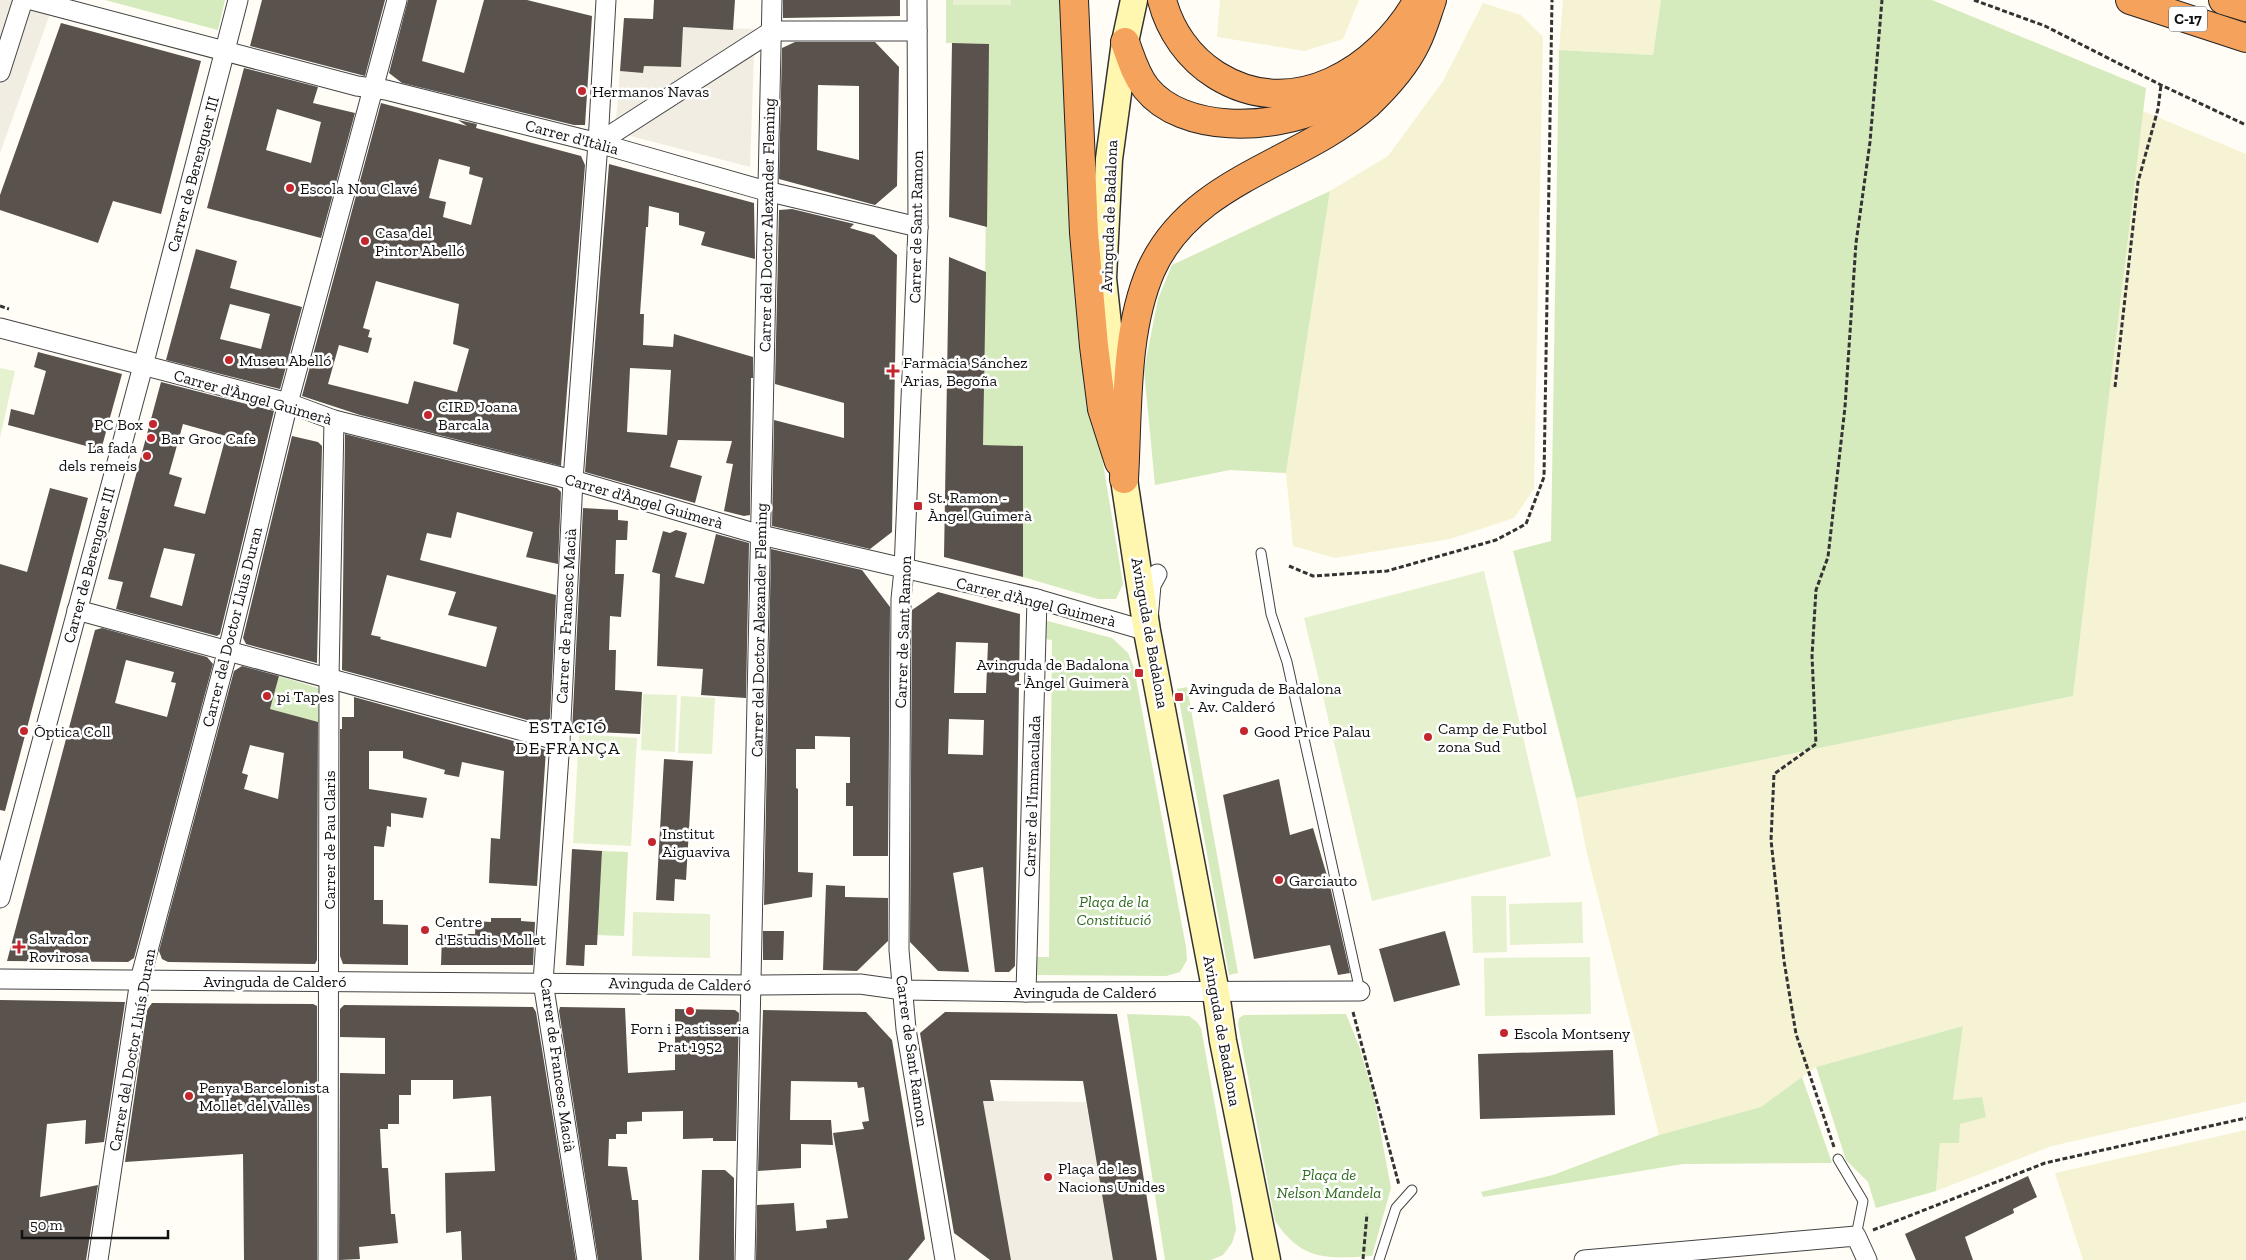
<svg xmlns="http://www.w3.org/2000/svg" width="2246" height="1260" viewBox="0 0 2246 1260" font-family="'Zilla Slab',serif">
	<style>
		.farmland { fill: #f6f3d4 }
		.green { fill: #d5ebbd }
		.pitch { fill: #e6f2cf }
		.plaza { fill: #f1ede2 }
		.building { fill: #5a524d; fill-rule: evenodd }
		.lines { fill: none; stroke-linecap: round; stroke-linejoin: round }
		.lane-casing { stroke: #444; stroke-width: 11 }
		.street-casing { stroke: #444; stroke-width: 21 }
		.secondary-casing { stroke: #333; stroke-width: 29 }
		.highway-casing { stroke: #222; stroke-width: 30 }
		.path { stroke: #333; stroke-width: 3; stroke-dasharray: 5 2.5; stroke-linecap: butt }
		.lane { stroke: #fff; stroke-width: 9 }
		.street { stroke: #fff; stroke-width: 19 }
		.secondary { stroke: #fff6b0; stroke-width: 26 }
		.highway { stroke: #f5a25d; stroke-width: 28 }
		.poi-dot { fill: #c4262e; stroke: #fff; stroke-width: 2 }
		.labels { text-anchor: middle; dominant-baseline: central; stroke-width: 5; stroke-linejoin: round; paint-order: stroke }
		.shield { fill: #fff; stroke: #585858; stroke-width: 1 }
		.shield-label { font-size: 15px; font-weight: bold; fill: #111 }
		.poi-label { font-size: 16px; fill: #111; stroke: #fff; text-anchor: start }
		.street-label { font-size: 16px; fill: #111; stroke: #fff }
		.park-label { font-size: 16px; font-style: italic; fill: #2f6b1f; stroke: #fff }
		.neighbourhood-label { font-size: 18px; letter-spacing: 1px; fill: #111; stroke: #fff }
	</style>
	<rect width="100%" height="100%" fill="#fffdf5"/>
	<g class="farmland">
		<polygon points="1220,0 1359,0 1343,39 1304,51 1217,37"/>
		<polygon points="1563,0 1661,0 1653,55 1559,50"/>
		<polygon points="1483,3 1521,15 1543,37 1534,489 1514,518 1450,539 1335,558 1293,546 1286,473 1330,191 1388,156 1443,81"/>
		<polygon points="2143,111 2246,154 2246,1102 2052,1146 1936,1191 1940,1143 1953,1100 1963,1026 1816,1067 1761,1107 1659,1135 1587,854 1576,798 2073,696"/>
		<polygon points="2246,1130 2246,1260 2083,1260 2055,1173"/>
	</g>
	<g class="green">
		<polygon points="105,0 225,0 218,30"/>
		<polygon points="946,0 1063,0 1083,342 1123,584 1116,599 1098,599 1023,577 1023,447 983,445 988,44 946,43"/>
		<polygon points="1661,0 1932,0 2146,88 2073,696 1576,798 1513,551 1551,541 1559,50 1653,55"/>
		<polygon points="1330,191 1286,473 1230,470 1155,485 1144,370 1158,299 1172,265"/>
		<polygon points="1044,620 1112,638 1128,653 1134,668 1186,947 1187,960 1180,972 1166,976 1036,975 1037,957 1049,957 1052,640 1044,639"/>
		<polygon points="279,676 318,688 319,723 270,709"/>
		<polygon points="1187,687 1238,973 1229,975 1177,689"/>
		<polygon points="602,851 628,852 624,936 597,935"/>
		<polygon points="1127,1014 1189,1016 1197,1022 1201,1028 1232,1200 1236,1230 1232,1243 1223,1255 1211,1260 1165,1260"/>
		<path d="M1346,1014L1359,1046L1374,1097L1391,1188L1372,1256C1323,1259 1302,1260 1275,1221L1238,1024L1239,1018L1244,1015Z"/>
		<polygon points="1963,1026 1953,1100 1982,1097 1986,1117 1960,1124 1959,1143 1940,1143 1936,1191 1876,1208 1868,1182 1846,1160 1816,1067"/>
		<polygon points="1802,1077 1832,1163 1683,1164 1483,1197 1481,1192 1553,1175 1659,1135 1761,1107"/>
	</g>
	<g class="pitch">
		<rect x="953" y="0" width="58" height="5"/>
		<polygon points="0,368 15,371 0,438"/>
		<polygon points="1484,571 1551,856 1372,901 1304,618"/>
		<polygon points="643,694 677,695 675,752 641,750"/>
		<polygon points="681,696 715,698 712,754 678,753"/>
		<polygon points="579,734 637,738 631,846 573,843"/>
		<polygon points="1471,896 1506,896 1507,952 1473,953"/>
		<polygon points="1582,902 1583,943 1510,945 1509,904"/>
		<polygon points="633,912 710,914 710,958 632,956"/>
		<polygon points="1590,957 1591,1014 1485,1016 1484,958"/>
	</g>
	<g class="plaza">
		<polygon points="0,0 55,0 0,153"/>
		<polygon points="683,27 755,29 750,167 615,132 620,71 643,73 644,66 681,67"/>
		<polygon points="983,1101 1086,1102 1113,1260 1011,1260"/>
	</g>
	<g class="building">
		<polygon points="262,0 385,0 365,76 250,46"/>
		<polygon points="408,0 437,0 422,61 464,73 484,0 527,0 592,16 585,125 574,125 402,83 389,73"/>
		<polygon points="654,0 735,0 733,30 683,27 681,67 644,66 643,73 620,71 624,18 653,19"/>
		<polygon points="783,0 900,0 900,16 783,18"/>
		<polygon points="61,23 201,61 161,214 113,201 98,243 0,210 0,195"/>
		<path d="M795,42H875L899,67L897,186L875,205L779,179L782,48ZM818,85L859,86V160L817,150Z"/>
		<polygon points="952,43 989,44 987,227 949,217"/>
		<path d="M244,68L318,87L313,103L355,113L321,238L207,208ZM277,109L321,122L311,163L266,150Z"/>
		<path d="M381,103L467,126L458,120L477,124L476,128L581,156L585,165L561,466L360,415L302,396ZM439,159L470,167L469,174L483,178L471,225L443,217L446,202L429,198ZM376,281L459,304L453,344L469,349L457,392L414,381L408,404L328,384L339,345L368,353L372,338L368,337L370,330L363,328Z"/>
		<path d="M609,164L754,203L755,259L701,245L705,232L679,225V213L649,206L648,227H646L640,314H644L643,345L673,347L674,334L753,357V378H751L750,515L744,516L724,511L733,464L726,463L732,441L678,440L670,467L702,476L695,503L585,472ZM630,368L671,370L667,435L627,432Z"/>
		<polygon points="792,209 854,224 850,228 874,235 897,255 892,532 870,549 772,526 774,420 844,438 844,403 775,384 779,210"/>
		<path d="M196,249L237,261L230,288L302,307L280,389L166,360ZM230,304L270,314L261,349L220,339Z"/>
		<polygon points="949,257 986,272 983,445 1023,446 1023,577 944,557"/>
		<polygon points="38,352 122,374 101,450 8,425 11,409 34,415 46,371 34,367"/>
		<path d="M161,382L274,411L220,634L217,636L116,609L123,582L108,579ZM183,424L226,436L205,514L174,506L182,478L169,474ZM164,548L195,554L182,606L150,597Z"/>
		<path d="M345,434L557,488L561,492L558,564L526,557L533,532L457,512L451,538L427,533L420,560L556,595L550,718L545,723L542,724L342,670ZM387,575L456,592L448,615L497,627L486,667L380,639L381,637L371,635Z"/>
		<polygon points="292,436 318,442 322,446 317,663 246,644 243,638"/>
		<polygon points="50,488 88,498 5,811 0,810 0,564 27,572"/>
		<polygon points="583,508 618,510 618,520 628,521 627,540 616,540 615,574 624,574 621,617 610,616 609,650 616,650 615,690 642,692 640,734 572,731"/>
		<polygon points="676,530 687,533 675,577 704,584 716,534 749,543 746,698 701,695 703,669 657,666 660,574 652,572 663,531 670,533"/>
		<polygon points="771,549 862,570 890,607 888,856 853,856 853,806 846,806 846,783 850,783 850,737 815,736 815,749 796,749 796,788 798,789 798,872 813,873 812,897 764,905"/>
		<path d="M938,592L1020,614L1015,966L1009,972H995L983,867L953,873L969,972L938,971L910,942L912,610ZM956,642L988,643L986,693H954ZM949,719L984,720L983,755L948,754Z"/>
		<path d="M102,628L207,657L213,664L134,958L128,962L7,961L95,630ZM126,660L174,672L171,682L176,683L167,717L115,703Z"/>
		<path d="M242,666L279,676L270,709L318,722L317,960L315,964L168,962L162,959L159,951L234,671ZM250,745L284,753L278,799L244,789L248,775L242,773Z"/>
		<polygon points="354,697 546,750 537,886 489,883 491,838 500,839 504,771 462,762 459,777 444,774 445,770 403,758 403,751 369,751 369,789 427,798 423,818 391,813 391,827 387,826 384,847 374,846 374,900 383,900 383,924 408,925 408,965 343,964 340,956 340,729 342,729 342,717 354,717"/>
		<polygon points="664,759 693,761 686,880 675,879 674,901 656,900"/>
		<polygon points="1279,779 1290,835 1313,828 1330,886 1350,973 1338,975 1330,945 1254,959 1223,795"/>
		<polygon points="572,849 602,851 597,945 585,945 584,966 566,965"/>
		<polygon points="826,885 845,886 845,897 888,898 888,941 857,971 823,970"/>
		<polygon points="491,918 521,918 521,921 535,922 533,965 441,965 442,934 475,934 476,921 491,922"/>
		<polygon points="763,931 784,931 783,960 763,960"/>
		<polygon points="1445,931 1460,985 1394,1002 1379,949"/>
		<polygon points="0,1000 125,1002 104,1142 85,1144 86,1120 47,1124 40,1197 98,1185 86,1260 0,1260"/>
		<polygon points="152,1003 313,1004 317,1006 317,1260 244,1260 243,1154 125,1162 147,1010"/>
		<polygon points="344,1005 533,1007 536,1012 576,1260 462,1260 461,1231 446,1233 445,1173 495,1171 491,1096 453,1099 453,1080 411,1080 411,1095 399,1095 399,1124 388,1124 388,1129 380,1129 382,1168 388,1168 391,1214 395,1214 398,1243 359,1247 360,1259 339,1260 340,1073 385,1074 385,1038 340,1037 340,1009"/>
		<polygon points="560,1007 625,1008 628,1073 675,1070 675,1009 735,1010 739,1013 736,1141 713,1141 713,1138 683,1139 683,1111 642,1112 642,1121 627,1122 627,1134 616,1134 616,1139 609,1139 608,1166 627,1167 632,1200 638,1200 642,1260 598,1260 559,1011"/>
		<polygon points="763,1010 866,1012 892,1040 925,1239 908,1260 756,1260 757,1205 794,1203 796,1231 827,1228 826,1220 848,1218 833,1133 864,1129 862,1122 869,1121 864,1087 858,1088 857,1082 791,1081 790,1120 831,1120 833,1145 801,1144 801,1168 758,1171"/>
		<polygon points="945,1012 1117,1014 1157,1260 1113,1260 1083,1081 990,1080 994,1101 983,1101 1011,1260 990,1260 954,1233 920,1033"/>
		<polygon points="1613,1050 1615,1115 1480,1119 1478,1054"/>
		<polygon points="702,1170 725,1170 734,1178 734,1260 699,1260"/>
		<polygon points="2028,1176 2037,1197 2013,1209 2014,1213 1965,1237 1973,1260 1916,1260 1905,1234"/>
	</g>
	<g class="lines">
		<defs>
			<g id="lane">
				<polyline points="1261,553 1271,614 1287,662 1360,991"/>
				<polyline points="1838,1159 1863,1201 1856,1236"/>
				<polyline points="1379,1260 1396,1208 1412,1190"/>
			</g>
			<g id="street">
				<polyline points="32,0 357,86 386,90 598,143 766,191 918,227"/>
				<polyline points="917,0 918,227 904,570 901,599 899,950 906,1029 945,1260"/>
				<polyline points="0,72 23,0"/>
				<polyline points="598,143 772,31 917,31"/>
				<polyline points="0,328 288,403 334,420 573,480 761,535 1037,599 1147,631 1151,585 1157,574"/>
				<polyline points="77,610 560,741"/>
				<polyline points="0,898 143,366 238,0"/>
				<polyline points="0,979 751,985 860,984 903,990 1026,992 1360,991"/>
				<polyline points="1026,992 1037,599"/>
				<polyline points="98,1260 140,980 228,650 288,403 397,0"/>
				<polyline points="328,1260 329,678 334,420"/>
				<polyline points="587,1260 543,982 560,741 573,480 598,143 606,0"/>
				<polyline points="745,1260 772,0"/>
				<polyline points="1584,1260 1856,1236 1867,1260"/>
			</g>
			<polyline id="secondary" points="1134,0 1125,42 1109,159 1103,278 1125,486 1147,631 1216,993 1223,1041 1267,1260"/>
			<g id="highway">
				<polyline points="1074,0 1084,233 1094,346 1102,409 1119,462"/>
				<path d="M1162,0C1170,31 1189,58 1216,75C1293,123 1378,71 1418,0"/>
				<polyline points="2130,0 2246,38"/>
				<polyline points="2223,0 2246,7"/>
				<path d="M1125,42C1131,58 1135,74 1146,88C1183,134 1272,130 1322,107C1347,96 1368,80 1386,60"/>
				<path d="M1124,479C1128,412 1124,332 1151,270C1192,179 1298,165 1367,105C1386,87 1405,66 1416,43C1423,29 1427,14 1432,0"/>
			</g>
		</defs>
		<use href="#lane" class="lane-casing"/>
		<use href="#street" class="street-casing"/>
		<use href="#secondary" class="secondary-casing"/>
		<use href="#highway" class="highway-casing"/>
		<g class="path">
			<polyline points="1974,0 2045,26 2161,85 2246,125"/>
			<polyline points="0,306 9,309"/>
			<polyline points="2115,387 2138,182 2158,109 2161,85"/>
			<polyline points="1289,566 1313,576 1387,571 1496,540 1526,524 1544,477 1552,0"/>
			<polyline points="1353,1012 1399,1185"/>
			<polyline points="1834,1147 1796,1034 1784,961 1771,840 1774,774 1816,744 1812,656 1816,590 1828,557 1845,407 1856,243 1870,142 1882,0"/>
			<polyline points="1873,1230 2045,1163 2246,1118"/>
			<polyline points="1363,1259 1367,1214"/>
		</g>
		<use href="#lane" class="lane"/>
		<use href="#street" class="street"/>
		<use href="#secondary" class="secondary"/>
		<use href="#highway" class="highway"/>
	</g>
	<g class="poi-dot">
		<circle cx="582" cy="91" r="5"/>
		<circle cx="290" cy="188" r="5"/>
		<circle cx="365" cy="241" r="5"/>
		<circle cx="229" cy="360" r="5"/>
		<path d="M890.5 363.5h5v5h5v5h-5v5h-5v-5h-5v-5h5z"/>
		<circle cx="428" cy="415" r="5"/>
		<circle cx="153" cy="424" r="5"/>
		<circle cx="151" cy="438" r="5"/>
		<circle cx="147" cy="456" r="5"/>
		<rect x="913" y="501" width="10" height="10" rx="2.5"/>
		<rect x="1134" y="668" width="10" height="10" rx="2.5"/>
		<circle cx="267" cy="696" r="5"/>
		<rect x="1174" y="692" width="10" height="10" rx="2.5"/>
		<circle cx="24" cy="731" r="5"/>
		<circle cx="1244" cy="731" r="5"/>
		<circle cx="1428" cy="737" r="5"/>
		<circle cx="652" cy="842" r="5"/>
		<circle cx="1279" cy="880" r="5"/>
		<circle cx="425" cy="930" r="5"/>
		<path d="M16.5 939.5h5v5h5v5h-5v5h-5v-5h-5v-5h5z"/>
		<circle cx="690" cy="1011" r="5"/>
		<circle cx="1504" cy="1033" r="5"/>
		<circle cx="189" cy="1096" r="5"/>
		<circle cx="1048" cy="1177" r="5"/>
	</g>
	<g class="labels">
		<rect class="shield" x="2169" y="6.5" width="38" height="25" rx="4"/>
		<g class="shield-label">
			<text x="2188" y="19">C-17</text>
		</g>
		<g class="poi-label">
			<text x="592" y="91">Hermanos Navas</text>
			<text x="300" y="188">Escola Nou Clavé</text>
			<text x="375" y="232">Casa del<tspan x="375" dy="18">Pintor Abelló</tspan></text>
			<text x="239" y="360">Museu Abelló</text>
			<text x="903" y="362">Farmàcia Sánchez<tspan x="903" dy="18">Arias, Begoña</tspan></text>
			<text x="438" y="406">CIRD Joana<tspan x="438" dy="18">Barcala</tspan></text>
			<text x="143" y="424" text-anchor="end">PC Box</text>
			<text x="161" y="438">Bar Groc Cafe</text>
			<text x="137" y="447" text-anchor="end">La fada<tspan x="137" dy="18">dels remeis</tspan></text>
			<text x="928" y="497">St. Ramon -<tspan x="928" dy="18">Àngel Guimerà</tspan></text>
			<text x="1129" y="664" text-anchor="end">Avinguda de Badalona<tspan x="1129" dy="18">- Àngel Guimerà</tspan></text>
			<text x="1189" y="688">Avinguda de Badalona<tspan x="1189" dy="18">- Av. Calderó</tspan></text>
			<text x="277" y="696">pi Tapes</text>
			<text x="1438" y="728">Camp de Futbol<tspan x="1438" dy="18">zona Sud</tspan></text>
			<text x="34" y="731">Òptica Coll</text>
			<text x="1254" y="731">Good Price Palau</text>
			<text x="662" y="833">Institut<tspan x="662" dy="18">Aiguaviva</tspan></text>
			<text x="1289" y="880">Garciauto</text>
			<text x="435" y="921">Centre<tspan x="435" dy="18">d'Estudis Mollet</tspan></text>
			<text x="29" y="938">Salvador<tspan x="29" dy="18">Rovirosa</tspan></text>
			<text x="690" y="1028" text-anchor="middle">Forn i Pastisseria<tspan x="690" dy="18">Prat 1952</tspan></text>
			<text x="1514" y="1033">Escola Montseny</text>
			<text x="199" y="1087">Penya Barcelonista<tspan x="199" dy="18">Mollet del Vallès</tspan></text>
			<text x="1058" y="1168">Plaça de les<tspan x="1058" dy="18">Nacions Unides</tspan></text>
		</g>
		<g class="street-label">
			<text transform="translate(572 137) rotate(15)">Carrer d'Itàlia</text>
			<text transform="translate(193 174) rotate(-75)">Carrer de Berenguer III</text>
			<text transform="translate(1109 216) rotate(-88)">Avinguda de Badalona</text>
			<text transform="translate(767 225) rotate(-89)">Carrer del Doctor Alexander Fleming</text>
			<text transform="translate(916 227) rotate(-89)">Carrer de Sant Ramon</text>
			<text transform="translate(253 397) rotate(16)">Carrer d'Àngel Guimerà</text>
			<text transform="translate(644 501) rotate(16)">Carrer d'Àngel Guimerà</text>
			<text transform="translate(89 565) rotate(-75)">Carrer de Berenguer III</text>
			<text transform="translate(1036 602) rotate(14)">Carrer d'Àngel Guimerà</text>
			<text transform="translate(566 616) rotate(-87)">Carrer de Francesc Macià</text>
			<text transform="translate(232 627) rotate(-76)">Carrer del Doctor Lluís Duran</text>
			<text transform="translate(759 630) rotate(-89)">Carrer del Doctor Alexander Fleming</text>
			<text transform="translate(903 632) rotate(-88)">Carrer de Sant Ramon</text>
			<text transform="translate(1150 633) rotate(80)">Avinguda de Badalona</text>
			<text transform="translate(1032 796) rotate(-88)">Carrer de l'Immaculada</text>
			<text transform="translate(329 840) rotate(-90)">Carrer de Pau Claris</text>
			<text x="275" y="981">Avinguda de Calderó</text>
			<text transform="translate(680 984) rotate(1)">Avinguda de Calderó</text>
			<text x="1085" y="992">Avinguda de Calderó</text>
			<text transform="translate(1222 1031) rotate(80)">Avinguda de Badalona</text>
			<text transform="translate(132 1050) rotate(-80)">Carrer del Doctor Lluís Duran</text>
			<text transform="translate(912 1051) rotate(82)">Carrer de Sant Ramon</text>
			<text transform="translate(558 1065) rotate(82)">Carrer de Francesc Macià</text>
		</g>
		<g class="park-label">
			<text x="1114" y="901">Plaça de la<tspan x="1114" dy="18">Constitució</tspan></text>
			<text x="1329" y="1174">Plaça de<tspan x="1329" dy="18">Nelson Mandela</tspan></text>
		</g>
		<g class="neighbourhood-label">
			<text x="568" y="727">ESTACIÓ<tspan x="568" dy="21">DE FRANÇA</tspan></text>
		</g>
	</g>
	<path d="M22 1230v8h146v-8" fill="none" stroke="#111111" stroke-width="2.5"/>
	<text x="30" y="1230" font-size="15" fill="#111111" stroke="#ffffff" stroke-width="4" paint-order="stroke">50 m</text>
</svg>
